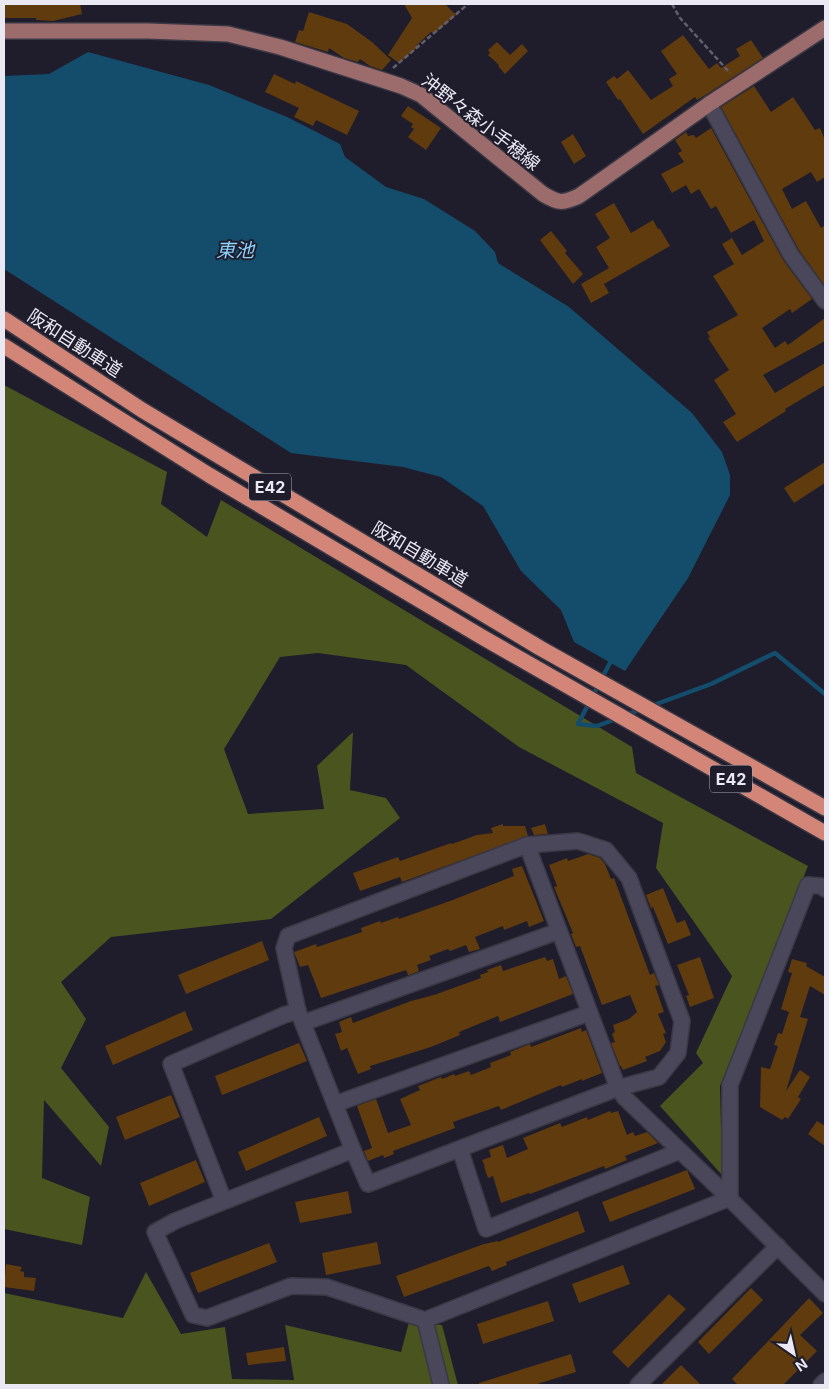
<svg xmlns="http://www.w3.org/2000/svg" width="829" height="1389" viewBox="0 0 829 1389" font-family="Inter,'Noto Sans JP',sans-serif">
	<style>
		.forest { fill: #4a541f }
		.water { fill: #144d6b }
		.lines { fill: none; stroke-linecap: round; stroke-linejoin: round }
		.stream { stroke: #144d6b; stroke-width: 4.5 }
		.building { fill: #5f3b0e }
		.minor-casing { stroke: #3a3845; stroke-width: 18 }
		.major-casing { stroke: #3a3845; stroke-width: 18 }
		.highway-casing { stroke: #3a3845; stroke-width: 18 }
		.path { stroke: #615f6d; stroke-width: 2.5; stroke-dasharray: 5 2.5; stroke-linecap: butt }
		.minor { stroke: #4a475a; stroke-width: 15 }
		.major { stroke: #9c6c6c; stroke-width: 15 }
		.highway { stroke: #d38578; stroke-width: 15 }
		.labels { text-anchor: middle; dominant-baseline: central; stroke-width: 4; stroke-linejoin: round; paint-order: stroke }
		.shield { fill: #1f1c2c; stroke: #acabb7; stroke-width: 1 }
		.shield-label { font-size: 16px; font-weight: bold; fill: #e9e8f3 }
		.street-label { font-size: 18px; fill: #e9e8f3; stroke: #1f1c2c }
		.water-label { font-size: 19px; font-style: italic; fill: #8cd2ff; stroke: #1f1c2c }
	</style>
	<rect width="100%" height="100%" fill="#1f1c2c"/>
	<g class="forest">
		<polygon points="4,385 167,472 161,504 207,537 221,500 632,747 636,773 808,866 720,1086 722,1175 660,1106 703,1063 696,1053 732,976 656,868 663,823 519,747 406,665 318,653 280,657 224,749 248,814 324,809 317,766 353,732 350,790 386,798 400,818 271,919 111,937 61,982 86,1019 61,1068 109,1127 101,1166 44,1100 42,1178 90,1197 82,1245 4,1229"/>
		<polygon points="146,1272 181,1334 225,1327 232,1379 294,1380 285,1325 401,1352 409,1322 442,1325 458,1385 4,1385 4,1293 123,1318"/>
	</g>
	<polygon class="water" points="88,52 209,85 287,117 340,144 345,157 386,187 424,199 475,231 495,252 498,263 569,307 692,413 722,452 730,475 730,495 688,578 625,671 574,642 561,610 521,571 483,506 441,477 403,467 291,453 4,269 4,76 49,74"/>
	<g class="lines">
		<g class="stream">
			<polyline points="612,659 578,724 597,726 616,719"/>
			<polyline points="651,706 711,684 775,653 825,694"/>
			<polyline points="626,715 642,709"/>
		</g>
	</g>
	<g class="building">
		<polygon points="4,4 80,4 82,14 53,21 36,20 36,18 4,18"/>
		<polygon points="404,4 445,4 456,15 435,33 431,32 417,45 418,47 399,63 388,55 412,18"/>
		<polygon points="309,12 347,24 372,42 391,60 382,70 370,66 360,59 358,62 344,58 329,48 328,52 295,42 299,30 303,31"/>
		<polygon points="683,35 709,69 717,63 721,68 740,56 736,49 751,40 763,58 707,94 697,100 695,97 643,134 620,99 618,100 606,82 614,76 617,79 628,70 651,100 673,86 669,79 677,74 661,51"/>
		<polygon points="497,42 510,55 522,44 528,51 505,74 498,66 499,65 488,55 490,53 488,50"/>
		<polygon points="274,74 295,84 296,81 359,111 347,135 316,120 313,126 294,117 299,108 265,92"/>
		<polygon points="754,86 771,112 793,97 815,130 820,128 825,140 825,177 817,182 811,172 782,189 792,209 806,201 821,228 825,225 825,286 799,250 721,107"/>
		<polygon points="408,106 441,128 426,150 408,137 414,129 411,127 413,124 401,116"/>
		<polygon points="711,128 783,260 812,299 792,313 790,309 762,328 775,348 785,341 788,345 825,318 825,341 763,375 775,393 825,363 825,385 785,409 786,411 737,442 723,422 736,414 714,380 729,370 708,338 710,337 707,332 738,315 713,276 734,264 722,244 732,238 742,255 764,241 754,220 731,233 716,206 711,209 699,189 691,194 686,185 672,193 661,174 684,162 678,153 682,151 675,140 686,132 688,136 694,135 696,138"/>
		<polygon points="573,134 586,156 574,164 561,142"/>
		<polygon points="614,203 631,233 653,220 658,229 660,229 670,246 604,284 609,293 591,303 581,284 609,268 596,247 610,238 595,214"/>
		<polygon points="551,231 567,251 565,253 583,274 573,284 540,240"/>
		<polygon points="825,462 825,483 794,503 784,488"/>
		<polygon points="503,824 503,826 525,826 528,836 402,882 400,877 360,891 353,873 398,857 400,861 451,843 452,844 477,835 493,833 491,828"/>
		<polygon points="545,824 548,834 534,835 531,828"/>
		<polygon points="588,854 600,858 605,864 611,879 614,878 650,975 654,973 659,985 655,986 664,1012 658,1014 666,1033 663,1034 666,1042 660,1051 645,1057 647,1061 623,1070 621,1066 620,1066 611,1043 615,1042 612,1034 615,1032 613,1025 629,1019 637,1012 630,995 602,1005 580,946 576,947 571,934 573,933 554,887 557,886 549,865 567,858 568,861"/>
		<polygon points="522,866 544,921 529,927 527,921 504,930 503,926 475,937 480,949 469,952 466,945 450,951 448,949 429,956 431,960 417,965 419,971 412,974 408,975 406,970 321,998 308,965 300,967 294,952 316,944 317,947 362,932 361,928 380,921 381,923 398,917 399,919 450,901 514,876 512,869"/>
		<polygon points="663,888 677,923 685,920 691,935 668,944 653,907 651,908 646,895"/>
		<polygon points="262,941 269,960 186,994 178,975"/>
		<polygon points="545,957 547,961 553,959 559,979 566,976 573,994 500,1022 498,1016 459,1032 460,1035 431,1047 370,1066 371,1069 358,1074 347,1048 341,1051 335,1034 342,1032 339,1022 351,1017 353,1023 411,1001 434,995 481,978 480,975 488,972 487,970 501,965 503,971"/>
		<polygon points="700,957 714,998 690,1007 686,996 689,995 677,965"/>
		<polygon points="792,959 807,963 806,966 825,977 825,995 810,986 800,1017 808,1019 786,1091 800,1070 810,1077 798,1097 801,1099 788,1119 785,1117 782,1120 760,1107 761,1067 770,1069 778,1046 774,1045 778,1033 782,1034 789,1012 781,1009 792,973 788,972"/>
		<polygon points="185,1011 193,1030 113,1065 105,1046"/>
		<polygon points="581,1028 582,1032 586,1030 602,1073 582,1081 582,1079 562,1087 561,1085 501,1110 499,1106 453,1122 455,1128 393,1151 394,1154 384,1158 383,1155 368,1161 364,1151 372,1148 357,1106 376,1099 388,1133 411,1125 400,1099 420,1090 418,1086 441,1077 442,1079 454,1074 455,1076 469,1071 471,1075 491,1067 490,1063 511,1055 510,1052 530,1044 531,1047"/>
		<polygon points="299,1043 307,1061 222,1095 215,1076"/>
		<polygon points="171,1095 180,1117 125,1140 116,1117"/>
		<polygon points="610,1111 611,1113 618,1111 627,1135 633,1132 635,1136 647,1132 658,1143 625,1156 627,1160 605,1169 604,1166 530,1194 529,1193 501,1203 493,1176 488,1178 484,1167 485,1166 482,1160 491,1157 489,1150 503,1145 507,1158 528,1149 523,1138 560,1123 562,1127 587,1117 588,1120"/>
		<polygon points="319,1117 327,1136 246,1171 238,1152"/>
		<polygon points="817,1121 825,1126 825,1146 808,1134"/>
		<polygon points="196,1160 205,1182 149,1206 140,1183"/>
		<polygon points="687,1170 695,1189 610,1222 602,1202"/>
		<polygon points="348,1191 352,1213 300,1223 295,1202"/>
		<polygon points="578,1211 585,1232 506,1262 507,1265 492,1271 489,1266 404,1297 396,1276 484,1244 498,1241 498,1242"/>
		<polygon points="377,1242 381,1264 326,1275 322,1253"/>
		<polygon points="269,1243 277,1262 198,1293 190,1273"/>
		<polygon points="6,1264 22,1267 20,1271 24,1272 24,1277 36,1278 34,1291 4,1287"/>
		<polygon points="623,1265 630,1284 579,1303 572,1284"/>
		<polygon points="751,1288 763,1300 709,1354 698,1342"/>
		<polygon points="669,1294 686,1309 628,1368 612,1352"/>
		<polygon points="809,1298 823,1313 800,1335 817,1351 783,1385 738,1385 732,1379"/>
		<polygon points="548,1301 554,1321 483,1344 477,1324"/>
		<polygon points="284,1347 286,1361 248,1365 246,1353"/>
		<polygon points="571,1354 576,1372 534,1385 479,1385 479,1383"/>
		<polygon points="681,1365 701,1385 661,1385"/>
	</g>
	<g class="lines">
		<defs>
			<g id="minor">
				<polyline points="709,104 791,255 825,301"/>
				<polyline points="527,845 618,1088 625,1098 722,1191 825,1294"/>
				<polyline points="303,1023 559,931"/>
				<polyline points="335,1104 589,1013"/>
				<polyline points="460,1149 486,1229 680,1151"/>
				<polyline points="353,1150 175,1221 155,1232 193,1315 207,1318 291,1286 327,1287 425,1320 730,1198"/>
				<polyline points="730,1198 730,1085 808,885 821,886 825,889"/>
				<polyline points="224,1201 171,1064 284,1015 298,1011 284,948 288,936 527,845 578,841 606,850 629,878 682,1021 678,1053 659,1077 618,1088 368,1184 353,1150 298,1011"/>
				<polyline points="425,1320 441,1385"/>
				<polyline points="638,1385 778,1246"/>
				<polyline points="821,1385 825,1381"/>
			</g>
			<path id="major" d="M4,31H148L228,34L280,47L401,86L421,95L543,194C558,203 562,204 579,196L709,104L825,28"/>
			<g id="highway">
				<polyline points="4,319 142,410 540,648 825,808"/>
				<polyline points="4,346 209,475 482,637 825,833"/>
			</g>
		</defs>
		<use href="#minor" class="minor-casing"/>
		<use href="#major" class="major-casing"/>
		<use href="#highway" class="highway-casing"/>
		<g class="path">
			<polyline points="672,4 680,18 730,73"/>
			<polyline points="393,68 468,4"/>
		</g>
		<use href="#minor" class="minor"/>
		<use href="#major" class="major"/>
		<use href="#highway" class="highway"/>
	</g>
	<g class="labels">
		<g class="shield">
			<rect x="249" y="473.5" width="42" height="27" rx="4"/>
			<rect x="710" y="765.5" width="42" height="27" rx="4"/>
		</g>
		<g class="shield-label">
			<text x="270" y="487">E42</text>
			<text x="731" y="779">E42</text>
		</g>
		<g class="street-label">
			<text transform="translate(481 122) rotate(38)">沖野々森小手穂線</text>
			<text transform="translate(75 343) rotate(33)">阪和自動車道</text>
			<text transform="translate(420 554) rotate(31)">阪和自動車道</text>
		</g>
		<g class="water-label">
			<text x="235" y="250">東池</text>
		</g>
	</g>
	<rect width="829" height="1389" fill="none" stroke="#e9e8f3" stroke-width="10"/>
	<g transform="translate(794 1354) rotate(146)" stroke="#1f1c2c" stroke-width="4" paint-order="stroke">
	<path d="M0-4L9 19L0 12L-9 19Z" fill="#e9e8f3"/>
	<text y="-8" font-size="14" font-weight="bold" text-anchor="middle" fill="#e9e8f3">N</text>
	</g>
</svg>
